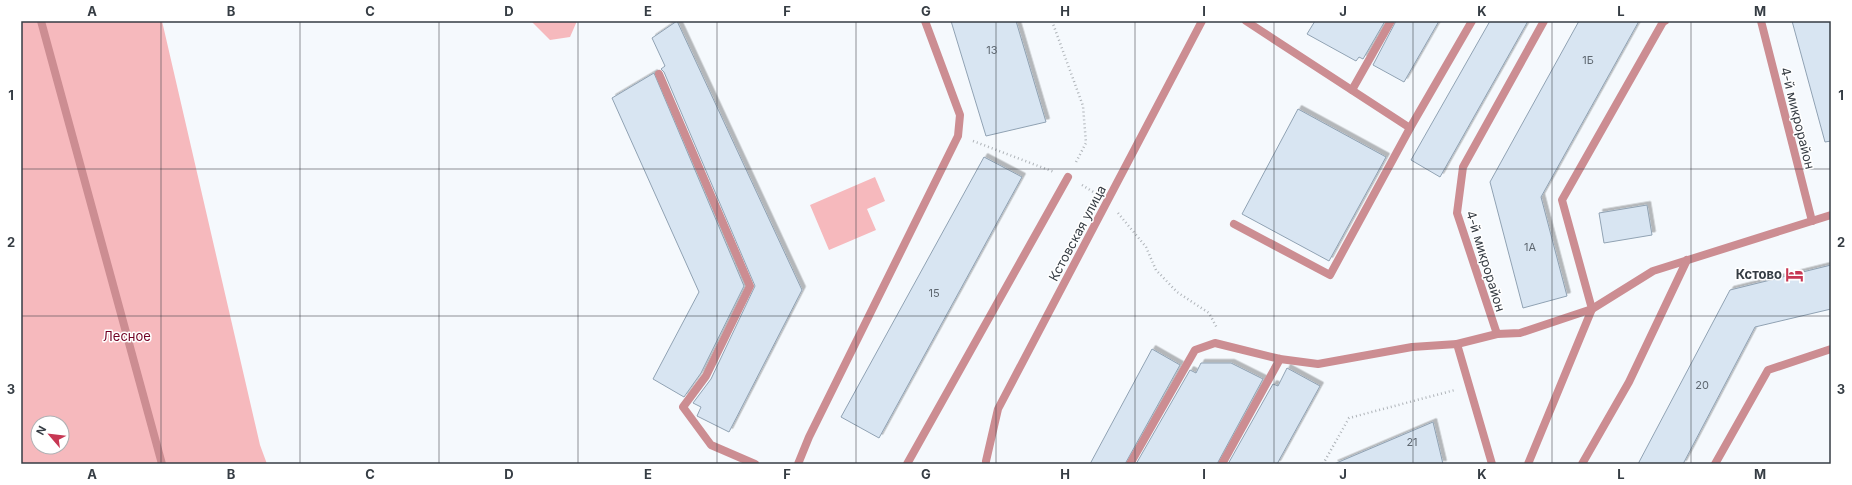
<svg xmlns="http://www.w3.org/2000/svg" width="1852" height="485" viewBox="0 0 1852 485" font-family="Inter,sans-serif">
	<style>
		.green { fill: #f6b9bd; fill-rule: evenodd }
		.building { fill: #d8e5f2; stroke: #90a2b3; filter: url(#shadow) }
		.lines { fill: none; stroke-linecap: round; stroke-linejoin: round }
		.path { stroke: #afb4b9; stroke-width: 2.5; stroke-dasharray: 1 3; stroke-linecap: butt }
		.service { stroke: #cc8d92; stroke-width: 8 }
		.minor { stroke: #cc8d92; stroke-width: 8 }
		.grid { fill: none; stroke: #363d44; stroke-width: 1; stroke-opacity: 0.55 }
		.labels { text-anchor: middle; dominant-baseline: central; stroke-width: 3; stroke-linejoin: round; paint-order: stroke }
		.number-label { font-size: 11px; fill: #5e6770 }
		.street-label { font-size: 13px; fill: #363d44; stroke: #fff }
		.poi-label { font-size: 13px; font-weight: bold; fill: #363d44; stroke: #fff; text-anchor: end }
		.park-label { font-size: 13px; fill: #710023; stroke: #fff }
		.neatline { fill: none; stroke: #363d44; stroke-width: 1.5 }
		.grid-label { font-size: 13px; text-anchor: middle; font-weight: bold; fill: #363d44 }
	</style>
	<defs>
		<filter id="shadow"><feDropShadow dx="3.5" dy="-3.5" stdDeviation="0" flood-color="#0004"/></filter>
	</defs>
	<rect width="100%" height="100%" fill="#f5f9fd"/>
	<g class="green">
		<path d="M21,21H162L260,445L267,464H21ZM38,423H62V447H38Z"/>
		<polygon points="531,21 577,21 570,37 550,40"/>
		<polygon points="875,177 885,201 867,209 876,230 829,250 810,205"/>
	</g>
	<g class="building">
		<polygon points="677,21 802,290 729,432 697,416 701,407 693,403 711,379 755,286 664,72 661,69 665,66 652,38"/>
		<polygon points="951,21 1016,21 1046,122 986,136"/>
		<polygon points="1315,21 1385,21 1363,59 1359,57 1356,61 1307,34"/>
		<polygon points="1396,21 1439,21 1404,82 1373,65"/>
		<polygon points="1490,21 1528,21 1440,177 1411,160"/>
		<polygon points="1579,21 1639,21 1541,197 1567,296 1523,308 1490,182"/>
		<polygon points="1792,21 1831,21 1831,141 1825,142"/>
		<polygon points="654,73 744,286 701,373 684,397 653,379 699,292 612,98"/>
		<polygon points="1298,109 1386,157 1329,261 1242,214"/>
		<polygon points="984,157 1022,177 879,438 841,417"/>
		<polygon points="1647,205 1652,235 1604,243 1599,213"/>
		<polygon points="1831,265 1831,309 1755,327 1683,464 1638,464 1730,290"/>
		<polygon points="1152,349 1180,365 1125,464 1090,464"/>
		<polygon points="1201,363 1231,363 1263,379 1217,464 1136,464 1190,370 1196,373"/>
		<polygon points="1287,368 1320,386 1277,464 1228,464 1273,384 1278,386"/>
		<polygon points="1433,422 1443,464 1334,464"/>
	</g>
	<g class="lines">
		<g class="path">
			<polyline points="1052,21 1083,106 1086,143 1075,164"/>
			<polyline points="973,141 1054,172"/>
			<polyline points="1082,185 1095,193"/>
			<polyline points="1118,213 1146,247 1156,270 1177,292 1209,313 1217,328"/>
			<polyline points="1323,464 1349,418 1455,390"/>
		</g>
		<g class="service">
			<polyline points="41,21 162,464"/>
			<polyline points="1246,21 1410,128 1472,21"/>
			<polyline points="1544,21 1463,167 1457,213 1497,334 1520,333 1592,309 1653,271 1831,215"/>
			<polyline points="1761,21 1812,221"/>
			<polyline points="659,74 750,286 706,376 683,407 711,445 755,464"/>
			<polyline points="1352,90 1391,21"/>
			<polyline points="1234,224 1330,275 1410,128"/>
			<polyline points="798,464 809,437 958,136 960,115 925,21"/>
			<polyline points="907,464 1068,177"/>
			<polyline points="1130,464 1195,350 1215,343 1280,359 1318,364 1412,347 1457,344"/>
			<polyline points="1222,464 1280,359"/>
			<polyline points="1492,464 1457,344 1497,334"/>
			<polyline points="1528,464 1592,309 1562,200 1663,22 1665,21"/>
			<polyline points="1582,464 1629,382 1687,260"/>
			<polyline points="1715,464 1768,370 1831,349"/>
		</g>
		<polyline class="minor" points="986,461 998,409 1202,21"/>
	</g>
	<path class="grid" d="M161,21V464M300,21V464M439,21V464M578,21V464M717,21V464M856,21V464M996,21V464M1135,21V464M1274,21V464M1413,21V464M1552,21V464M1691,21V464M21,169H1831M21,316H1831"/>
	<defs>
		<symbol id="hotel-bare" viewBox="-9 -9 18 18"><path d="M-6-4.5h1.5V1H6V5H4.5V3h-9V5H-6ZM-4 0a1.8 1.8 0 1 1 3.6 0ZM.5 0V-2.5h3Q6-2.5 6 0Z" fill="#c73753" stroke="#fff" stroke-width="2.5" paint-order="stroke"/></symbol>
	</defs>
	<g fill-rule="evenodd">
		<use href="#hotel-bare" x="1782" y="262" width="25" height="25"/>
	</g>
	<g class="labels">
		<g class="number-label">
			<text x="992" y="50">13</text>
			<text x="1588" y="60">1Б</text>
			<text x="1530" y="247">1А</text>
			<text x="934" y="293">15</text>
			<text x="1702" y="385">20</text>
			<text x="1412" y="442">21</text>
		</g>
		<g class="street-label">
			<text transform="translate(1798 118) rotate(76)">4-й микрорайон</text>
			<text transform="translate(1077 233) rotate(-62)">Кстовская улица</text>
			<text transform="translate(1486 261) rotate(73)">4-й микрорайон</text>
		</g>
		<g class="poi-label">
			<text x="1782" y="274">Кстово</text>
		</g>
		<g class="park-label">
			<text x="127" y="336">Лесное</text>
		</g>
	</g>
	<rect width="1852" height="485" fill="none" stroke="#ffffff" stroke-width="44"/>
	<g transform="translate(50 435) rotate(298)"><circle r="19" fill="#ffffff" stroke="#afb1b4"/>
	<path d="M0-3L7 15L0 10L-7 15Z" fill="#c73753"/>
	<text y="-6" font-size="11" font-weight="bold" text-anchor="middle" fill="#363d44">N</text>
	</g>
	<rect x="22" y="22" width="1808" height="441" class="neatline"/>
	<g class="grid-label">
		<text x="92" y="16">A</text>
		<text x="231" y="16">B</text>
		<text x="370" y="16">C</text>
		<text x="509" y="16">D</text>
		<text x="648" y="16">E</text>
		<text x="787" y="16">F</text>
		<text x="926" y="16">G</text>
		<text x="1065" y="16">H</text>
		<text x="1204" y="16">I</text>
		<text x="1343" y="16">J</text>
		<text x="1482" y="16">K</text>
		<text x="1621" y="16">L</text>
		<text x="1760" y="16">M</text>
		<text x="11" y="100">1</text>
		<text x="1841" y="100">1</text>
		<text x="11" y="247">2</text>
		<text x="1841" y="247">2</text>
		<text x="11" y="394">3</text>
		<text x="1841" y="394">3</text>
		<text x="92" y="479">A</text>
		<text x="231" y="479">B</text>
		<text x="370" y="479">C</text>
		<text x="509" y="479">D</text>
		<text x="648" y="479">E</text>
		<text x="787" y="479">F</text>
		<text x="926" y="479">G</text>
		<text x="1065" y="479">H</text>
		<text x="1204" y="479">I</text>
		<text x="1343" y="479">J</text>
		<text x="1482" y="479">K</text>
		<text x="1621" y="479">L</text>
		<text x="1760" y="479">M</text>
	</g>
</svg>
